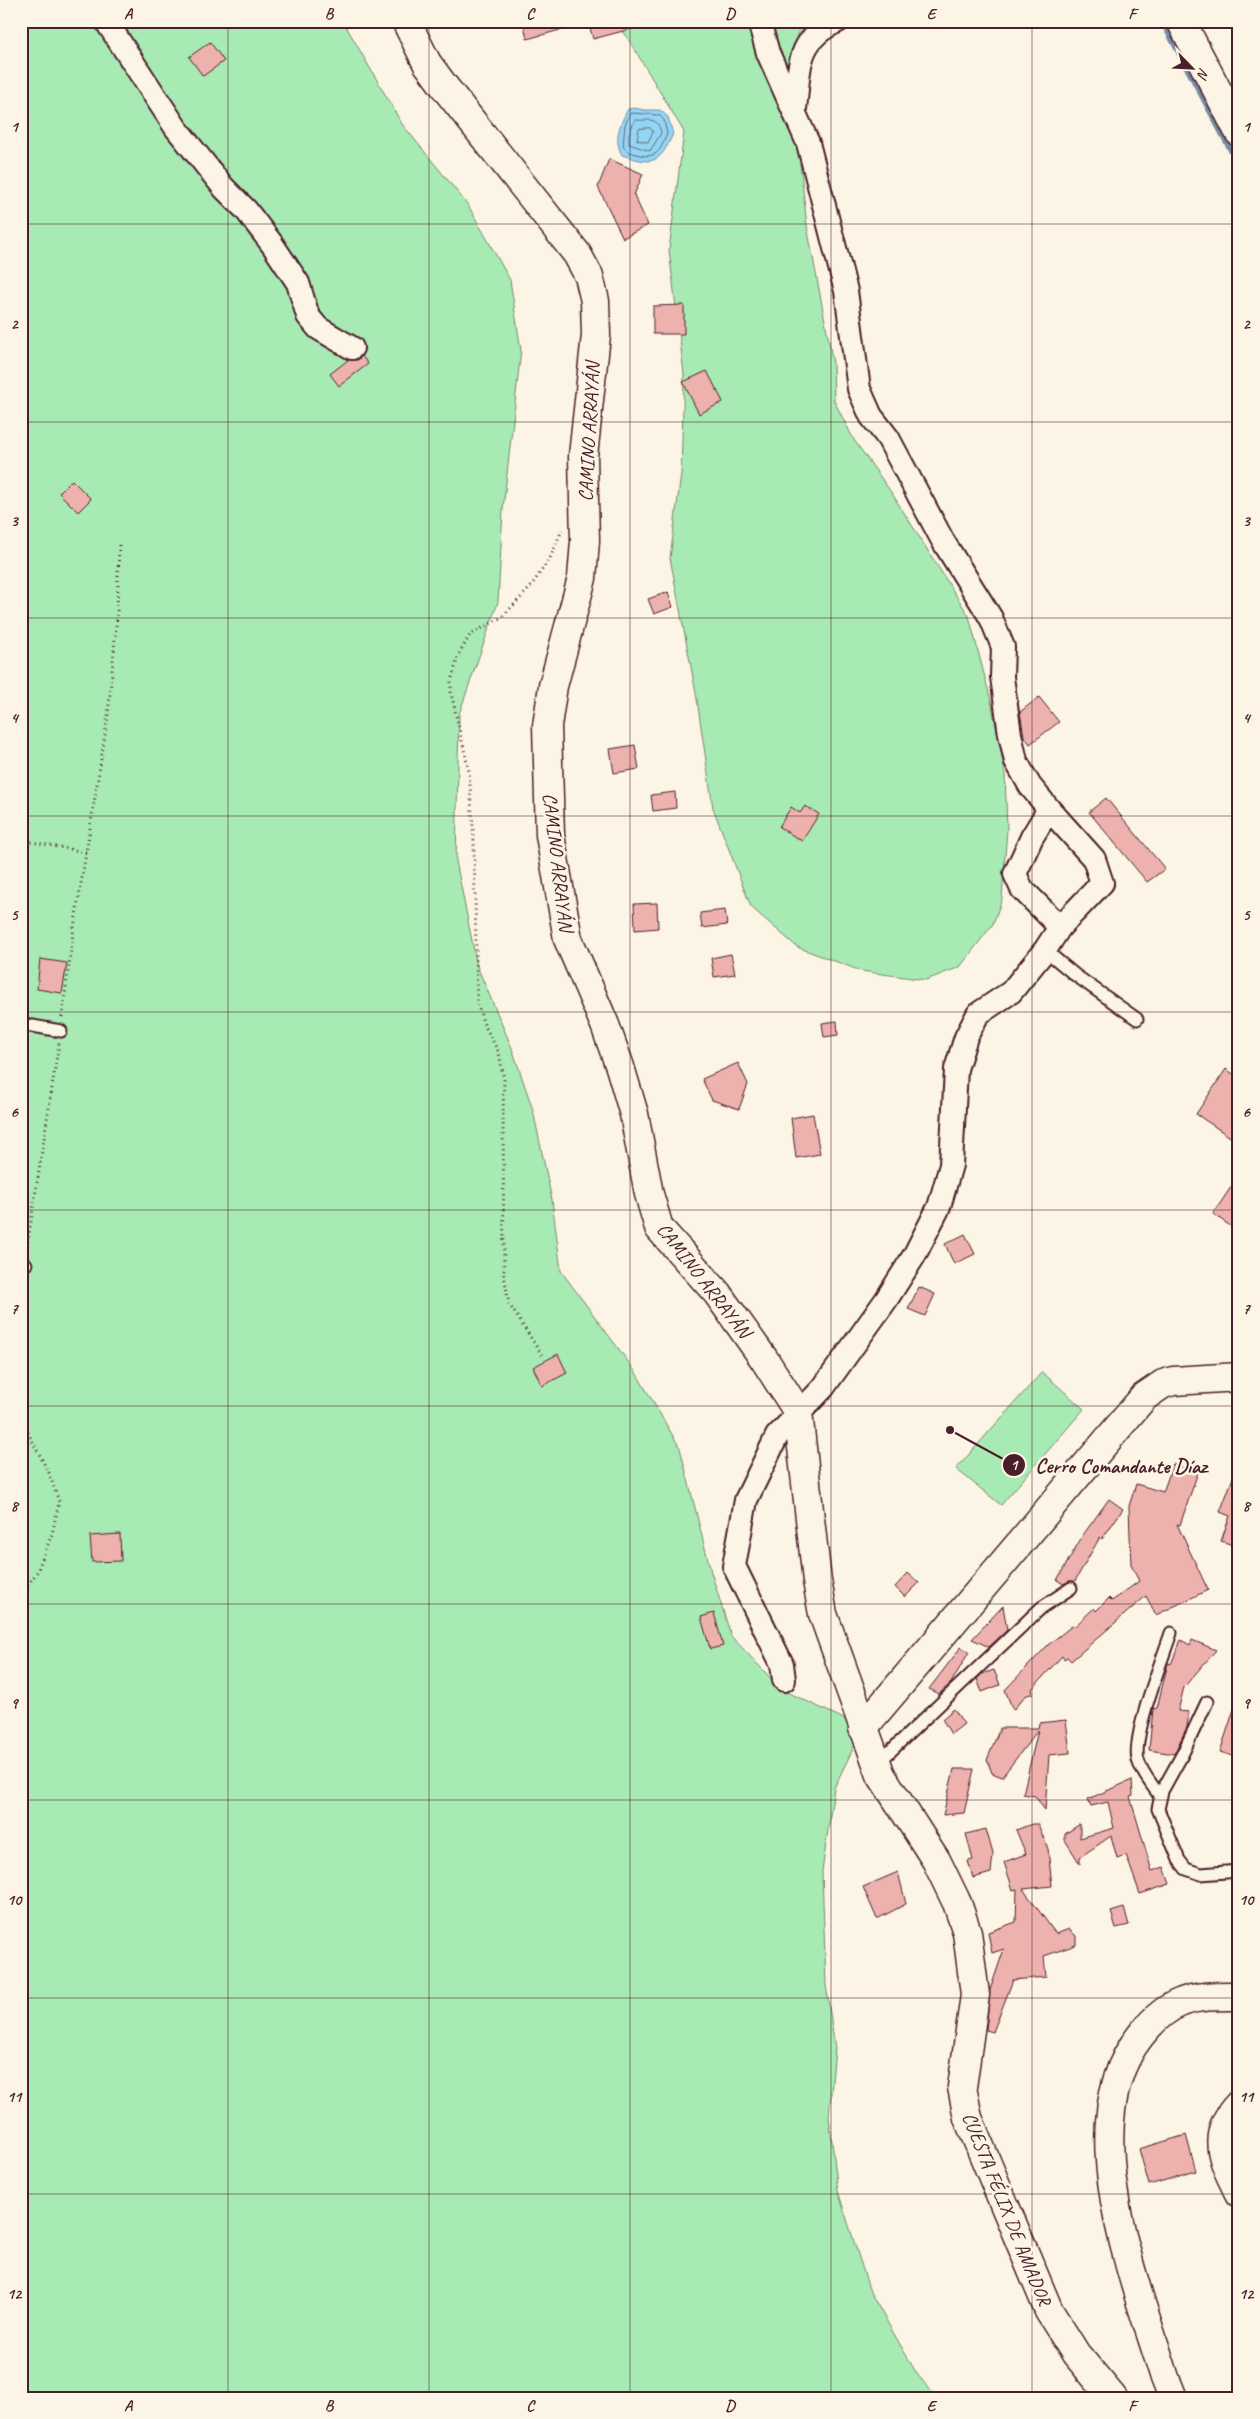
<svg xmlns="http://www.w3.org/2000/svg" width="1260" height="2419" viewBox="0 0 1260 2419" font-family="Caveat,sans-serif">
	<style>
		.green { fill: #a8eab3; stroke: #79846f }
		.water { fill: #93d5f4; stroke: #768ca4 }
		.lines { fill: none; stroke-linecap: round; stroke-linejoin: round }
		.shore { stroke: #67687b; stroke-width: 1 }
		.stream { stroke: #768ca4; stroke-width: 5.5 }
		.building { fill: #eeb2ae; stroke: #4a1f2b }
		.lane-casing { stroke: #4a1f2b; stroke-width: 15 }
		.street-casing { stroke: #4a1f2b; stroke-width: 26 }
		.secondary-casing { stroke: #4a1f2b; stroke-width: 31 }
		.path { stroke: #4a1f2b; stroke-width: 3; stroke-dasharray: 1 4; stroke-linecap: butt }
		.lane { stroke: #fcf5e5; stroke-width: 11 }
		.street { stroke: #fcf5e5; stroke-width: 22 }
		.secondary { stroke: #fcf5e5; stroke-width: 28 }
		.grid { fill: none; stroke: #4a1f2b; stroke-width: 1; stroke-opacity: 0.55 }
		.labels { text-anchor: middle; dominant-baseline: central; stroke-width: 5; stroke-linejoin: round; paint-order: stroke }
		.street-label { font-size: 20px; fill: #4a1f2b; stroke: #fcf5e5 }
		.leader { fill: none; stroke: #4a1f2b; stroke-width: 2 }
		.callout-dot { fill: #4a1f2b; stroke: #fcf5e5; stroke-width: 2 }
		.mark-label { font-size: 15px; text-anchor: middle; font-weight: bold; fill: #fff }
		.callout-label { font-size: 21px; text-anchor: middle; font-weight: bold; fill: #4a1f2b; stroke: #fcf5e5; stroke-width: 5; stroke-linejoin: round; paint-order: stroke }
		.neatline { fill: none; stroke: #4a1f2b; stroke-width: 2 }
		.grid-label { font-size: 16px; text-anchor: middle; font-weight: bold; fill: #4a1f2b }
	</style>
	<rect width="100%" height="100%" fill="#fcf5e5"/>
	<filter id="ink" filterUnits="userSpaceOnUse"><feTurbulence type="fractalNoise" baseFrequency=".02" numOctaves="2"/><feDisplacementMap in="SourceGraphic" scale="10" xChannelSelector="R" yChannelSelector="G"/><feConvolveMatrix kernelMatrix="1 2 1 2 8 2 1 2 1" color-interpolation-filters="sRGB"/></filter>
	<g filter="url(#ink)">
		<g class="green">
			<polygon points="21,21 343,21 402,124 468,205 510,280 521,350 503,509 498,602 459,714 456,861 477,966 512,1048 533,1110 552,1200 561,1271 635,1371 680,1448 711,1572 731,1636 781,1689 863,1728 834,1788 822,1872 826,1985 835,2048 829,2117 838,2191 870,2292 917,2374 937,2398 21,2398"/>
			<polygon points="613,21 799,21 793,99 807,226 833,363 834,401 854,440 891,492 969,616 991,701 1005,773 1007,829 1002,899 993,924 960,967 926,980 861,971 797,947 751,907 713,808 696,693 670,558 681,474 684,374 669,250 684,132 629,40"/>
			<polygon points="1042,1372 1084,1409 1001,1505 956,1469"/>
		</g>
		<path class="water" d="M635,108L644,110H660L668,117L673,134C659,165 653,165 622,155C613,139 620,124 628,109Z"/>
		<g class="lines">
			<g class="shore">
				<path d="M631,113L659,115L664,120L667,134C660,151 657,160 636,154C630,152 626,151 623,146L625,125Z"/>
				<path d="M635,120C649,121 658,116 661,133L650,151L629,144V135Z"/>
				<polygon points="650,128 653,132 648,142 637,140 639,129"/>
			</g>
			<polyline class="stream" points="1162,21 1239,166"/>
		</g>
		<g class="building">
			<polygon points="523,21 574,21 575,26 527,39"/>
			<polygon points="588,21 641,21 642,26 593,39"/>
			<polygon points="210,42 224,61 203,76 189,57"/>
			<polygon points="609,159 643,174 634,195 648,225 623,238 598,187"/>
			<polygon points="684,305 684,334 653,334 653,306"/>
			<polygon points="362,356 368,364 339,386 330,374 348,360 358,360"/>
			<polygon points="707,371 723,402 699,414 683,382"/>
			<polygon points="72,480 91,499 78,512 59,493"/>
			<polygon points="668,592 673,607 654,614 648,599"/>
			<polygon points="1039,697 1059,722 1030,744 1024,736 1020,712"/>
			<polygon points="635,745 639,769 614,773 610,749"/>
			<polygon points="675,792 676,808 653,811 651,795"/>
			<polygon points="1106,798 1165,869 1147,882 1089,812"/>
			<polygon points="805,806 819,814 802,841 779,827 791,807 800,813"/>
			<polygon points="657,903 658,928 635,930 634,904"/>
			<polygon points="725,910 727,925 702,928 700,913"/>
			<polygon points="731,954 735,974 714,977 711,958"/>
			<polygon points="40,959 67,963 62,993 37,989"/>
			<polygon points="837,1021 838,1035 824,1037 822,1023"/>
			<polygon points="738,1063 748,1084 739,1109 712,1100 702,1079"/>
			<polygon points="1226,1069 1239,1078 1239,1143 1196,1114"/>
			<polygon points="813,1114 820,1154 796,1158 791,1118"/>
			<polygon points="1239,1175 1239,1232 1213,1214"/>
			<polygon points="965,1234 975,1254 954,1264 945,1244"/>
			<polygon points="919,1287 935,1294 925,1316 908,1309"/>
			<polygon points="558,1354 567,1373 542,1386 533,1367"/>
			<polygon points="1173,1464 1198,1472 1180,1525 1177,1524 1208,1590 1156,1615 1146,1596 1071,1661 1067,1657 1064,1659 1062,1656 1032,1689 1033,1693 1025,1696 1013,1710 1005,1690 1048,1645 1073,1625 1074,1627 1094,1608 1096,1611 1109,1598 1112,1601 1139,1581 1131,1565 1129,1506 1136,1484 1163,1492"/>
			<polygon points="1237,1467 1239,1467 1239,1547 1221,1541 1230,1516 1220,1512"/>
			<polygon points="1109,1499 1123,1509 1102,1539 1100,1537 1075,1581 1070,1581 1063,1584 1057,1580 1083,1535"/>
			<polygon points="120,1534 121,1561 92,1562 90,1536"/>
			<polygon points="908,1573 919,1583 905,1597 895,1587"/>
			<polygon points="1003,1606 1007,1630 989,1647 972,1639"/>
			<polygon points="714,1613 723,1646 710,1649 701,1617"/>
			<polygon points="1181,1640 1190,1645 1192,1640 1216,1650 1184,1687 1178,1711 1189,1712 1187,1727 1174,1754 1149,1750 1153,1709 1157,1708 1168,1663 1171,1664"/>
			<polygon points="961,1647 969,1652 951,1683 939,1694 929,1689"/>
			<polygon points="994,1670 1000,1685 982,1692 977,1679 982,1674"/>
			<polygon points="1236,1703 1239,1704 1239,1758 1220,1752"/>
			<polygon points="954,1709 964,1724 951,1734 942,1719"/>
			<polygon points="1066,1720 1070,1753 1049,1755 1045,1810 1035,1796 1023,1794 1038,1730 1002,1777 992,1773 987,1760 1000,1728 1038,1728 1039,1723"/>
			<polygon points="954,1769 974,1769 964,1813 943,1815"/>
			<polygon points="1132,1780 1133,1796 1130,1797 1152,1871 1164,1867 1170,1884 1140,1894 1126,1855 1117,1858 1111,1836 1080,1857 1080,1864 1065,1840 1065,1834 1080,1824 1080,1838 1114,1828 1108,1802 1091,1806 1088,1799"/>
			<polygon points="1032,1824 1038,1824 1048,1849 1052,1886 1023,1889 1056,1934 1069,1929 1076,1936 1076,1945 1044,1956 1046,1977 1013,1980 993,2032 986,2030 990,1990 1004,1949 992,1953 988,1932 1016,1922 1017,1889 1013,1890 1004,1862 1026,1854 1016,1830"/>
			<polygon points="986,1829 993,1854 991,1873 973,1878 968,1861 973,1860 966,1834"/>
			<polygon points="898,1872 906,1904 877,1919 863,1887"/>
			<polygon points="1124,1908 1129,1925 1116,1928 1111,1912"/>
			<polygon points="1186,2135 1196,2171 1149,2185 1139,2149"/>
		</g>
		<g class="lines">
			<defs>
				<g id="lane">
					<polyline points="1045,950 1075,975 1137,1019"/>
					<polyline points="21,1024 61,1031"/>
					<polyline points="21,1260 26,1264"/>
					<polyline points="1207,1702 1182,1755 1162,1791 1158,1809 1179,1860 1186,1869 1201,1874 1239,1871"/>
					<polyline points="878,1763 1041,1608 1071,1588"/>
					<path d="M1160,1797C1153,1785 1142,1774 1138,1760C1132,1736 1162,1660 1171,1633"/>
				</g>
				<g id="street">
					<polyline points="106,21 176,128 224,188 246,210 272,244 298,283 308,316 318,328 352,348"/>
					<polyline points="759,21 768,53 808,143 846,291 859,389 871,416 888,438 943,541 991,618 1003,647 1002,677 1010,734 1016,761 1030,786 1049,809"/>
					<path d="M795,109C800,69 795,39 838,21"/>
					<polyline points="784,1680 782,1664 734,1566 746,1500 777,1436 823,1388 886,1300 914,1256 939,1207 951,1165 956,1069 966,1037 978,1014 1011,992 1045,950 1060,927 1102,883 1094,859 1049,809 1032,837 1015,874 1022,889 1060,927"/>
				</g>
				<g id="secondary">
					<polyline points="406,21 427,63 447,90 577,254 589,276 595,301 596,335 583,456 585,541 582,578 553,686 547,726 550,835 568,939 605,1025 620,1067 634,1114 649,1194 659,1228 717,1293 764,1359 798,1412 817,1581 823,1614 881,1775 936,1860 957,1903 967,1932 975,1995 962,2087 968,2118 1049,2311 1076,2354 1113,2398"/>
					<polyline points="1181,21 1239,132"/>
					<polyline points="863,1728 1144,1397 1163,1384 1173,1381 1239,1377"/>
					<path d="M1239,2104C1209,2135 1223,2161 1239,2193"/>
					<path d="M1173,2398L1165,2378C1136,2284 1070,2122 1141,2035C1152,2021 1165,2008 1182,2002C1200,1995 1220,1996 1239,1996"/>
				</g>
			</defs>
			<use href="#lane" class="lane-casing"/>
			<use href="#street" class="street-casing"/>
			<use href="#secondary" class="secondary-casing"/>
			<g class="path">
				<polyline points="21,840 86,852"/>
				<polyline points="62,1017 73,934 108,716 117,615 119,544"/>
				<polyline points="27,1247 59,1043"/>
				<polyline points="21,1340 25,1278"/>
				<polyline points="542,1355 509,1304 504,1275 503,1112 504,1080 499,1053 483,1022 477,1002 474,841 469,771 451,693 451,681 459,654 470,635 502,617 529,589 550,558 562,530"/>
				<polyline points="21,1419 49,1473 59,1502 52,1534 37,1572 21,1595"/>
			</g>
			<use href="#lane" class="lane"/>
			<use href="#street" class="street"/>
			<use href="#secondary" class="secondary"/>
		</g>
	</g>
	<path class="grid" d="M228,21V2398M429,21V2398M630,21V2398M831,21V2398M1032,21V2398M21,224H1239M21,422H1239M21,618H1239M21,816H1239M21,1012H1239M21,1210H1239M21,1406H1239M21,1604H1239M21,1800H1239M21,1998H1239M21,2194H1239"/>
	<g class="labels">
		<g class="street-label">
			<text transform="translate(589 432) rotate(-87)">CAMINO ARRAYÁN</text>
			<text transform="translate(558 862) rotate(83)">CAMINO ARRAYÁN</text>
			<text transform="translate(704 1280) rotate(52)">CAMINO ARRAYÁN</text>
			<text transform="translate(1007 2209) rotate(68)">CUESTA FÉLIX DE AMADOR</text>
		</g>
	</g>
	<path class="leader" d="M950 1430L1014 1465"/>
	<g class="callout-dot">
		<circle cx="950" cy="1430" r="5"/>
		<circle cx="1014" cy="1465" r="12"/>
	</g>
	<g class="mark-label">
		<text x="1014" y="1470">1</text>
	</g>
	<g class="callout-label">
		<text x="1121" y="1473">Cerro Comandante Díaz</text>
	</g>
	<rect width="1260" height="2419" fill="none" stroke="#fcf5e5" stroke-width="55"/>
	<g transform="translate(1192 68) rotate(114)" stroke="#fcf5e5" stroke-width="4" paint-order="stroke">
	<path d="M0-4L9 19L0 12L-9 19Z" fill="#4a1f2b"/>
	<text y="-8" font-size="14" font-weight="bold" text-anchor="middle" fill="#4a1f2b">N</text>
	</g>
	<rect x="28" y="28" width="1204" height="2364" class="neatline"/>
	<g class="grid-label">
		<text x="128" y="19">A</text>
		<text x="329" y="19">B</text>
		<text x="530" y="19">C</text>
		<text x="730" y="19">D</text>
		<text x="931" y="19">E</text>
		<text x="1132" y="19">F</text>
		<text x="14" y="132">1</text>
		<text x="1246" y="132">1</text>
		<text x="14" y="329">2</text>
		<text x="1246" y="329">2</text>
		<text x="14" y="526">3</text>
		<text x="1246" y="526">3</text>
		<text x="14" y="723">4</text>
		<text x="1246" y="723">4</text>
		<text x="14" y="920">5</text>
		<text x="1246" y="920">5</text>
		<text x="14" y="1117">6</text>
		<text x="1246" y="1117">6</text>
		<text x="14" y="1314">7</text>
		<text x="1246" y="1314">7</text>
		<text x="14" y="1511">8</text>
		<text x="1246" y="1511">8</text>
		<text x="14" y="1708">9</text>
		<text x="1246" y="1708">9</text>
		<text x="14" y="1905">10</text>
		<text x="1246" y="1905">10</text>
		<text x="14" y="2102">11</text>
		<text x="1246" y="2102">11</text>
		<text x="14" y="2299">12</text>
		<text x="1246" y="2299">12</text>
		<text x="128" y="2411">A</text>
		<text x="329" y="2411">B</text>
		<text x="530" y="2411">C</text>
		<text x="730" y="2411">D</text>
		<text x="931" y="2411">E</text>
		<text x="1132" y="2411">F</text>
	</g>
</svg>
